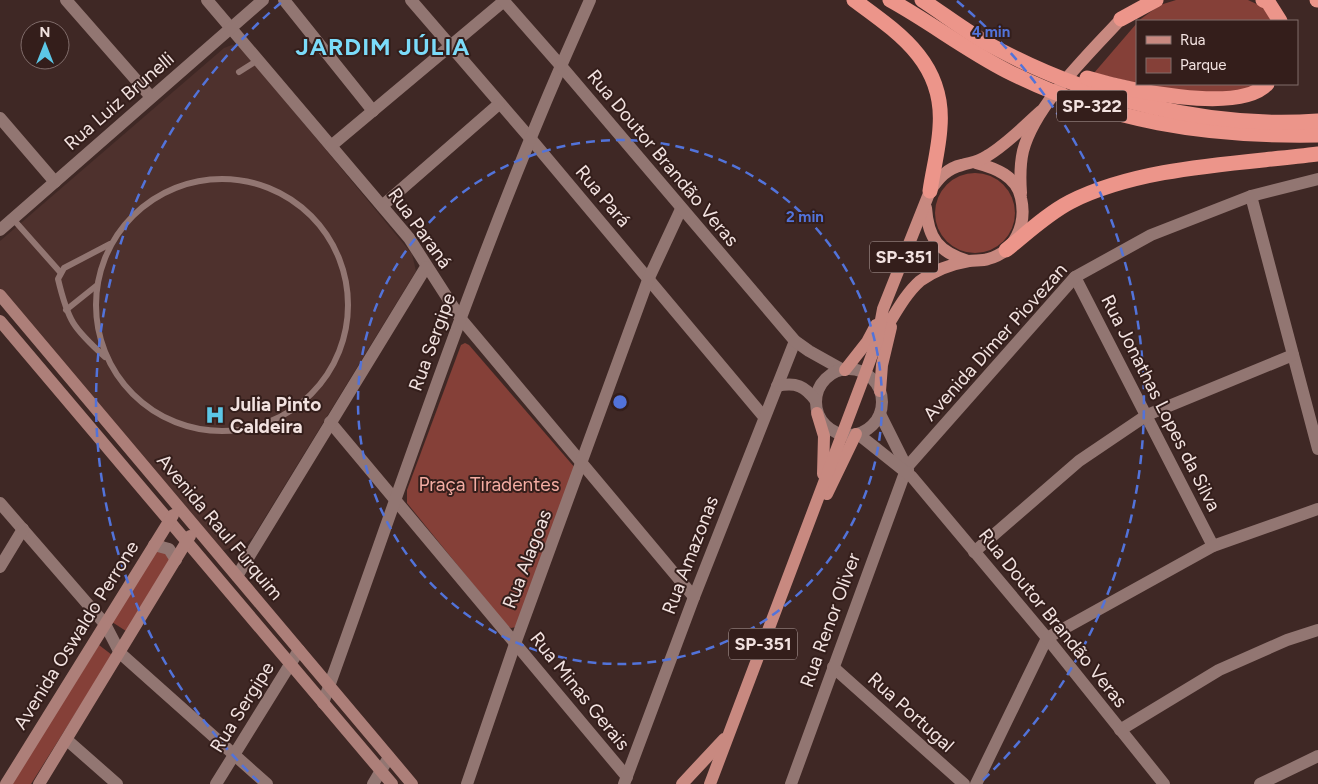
<svg xmlns="http://www.w3.org/2000/svg" width="1318" height="784" viewBox="0 0 1318 784" font-family="Figtree,sans-serif">
	<style>
		.built { fill: #4e312d }
		.green { fill: #854038 }
		.lines { fill: none; stroke-linecap: round; stroke-linejoin: round }
		.service { stroke: #927672; stroke-width: 6 }
		.minor { stroke: #927672; stroke-width: 12 }
		.tertiary { stroke: #927672; stroke-width: 12 }
		.secondary { stroke: #ad7f79; stroke-width: 12 }
		.primary { stroke: #c88980; stroke-width: 12 }
		.motorway { stroke: #ec958a; stroke-width: 15 }
		.ring { fill: none; stroke: #5273da; stroke-width: 2.5; stroke-dasharray: 9 6 }
		.labels { text-anchor: middle; dominant-baseline: central; stroke-width: 4; stroke-linejoin: round; paint-order: stroke }
		.shield { fill: #341e1b; stroke: #b9a7a5; stroke-width: 1 }
		.shield-label { font-size: 18px; font-weight: bold; fill: #f2e2e0 }
		.street-label { font-size: 19px; fill: #f2e2e0; stroke: #341e1b }
		.poi-label { font-size: 19px; font-weight: bold; fill: #f2e2e0; stroke: #341e1b; text-anchor: start }
		.park-label { font-size: 19px; fill: #f4ada3; stroke: #341e1b }
		.district-label { font-size: 24px; font-weight: bold; letter-spacing: 1px; fill: #7bdbf9; stroke: #341e1b }
		.centre { fill: #5273da; stroke: #341e1b; stroke-width: 2.5 }
		.ring-label { font-size: 15px; text-anchor: middle; font-weight: bold; fill: #5273da; stroke: #341e1b; stroke-width: 4; stroke-linejoin: round; paint-order: stroke }
	</style>
	<rect width="100%" height="100%" fill="#3f2825"/>
	<polygon class="built" points="232,45 241,47 412,254 416,271 253,537 246,543 221,551 0,294 0,241 224,48"/>
	<g class="green">
		<polygon points="1176,0 1248,0 1263,7 1273,21 1138,21 1160,5"/>
		<polygon points="1137,23 1137,83 1094,73"/>
		<path d="M1141,84H1256C1230,100 1171,90 1141,84Z"/>
		<circle cx="975" cy="213" r="40"/>
		<polygon points="465,343 469,345 576,469 516,627 511,628 507,626 407,503 407,490 461,345"/>
		<polygon points="162,540 176,549 126,631 112,622"/>
		<polygon points="99,645 112,655 31,784 11,784"/>
	</g>
	<g class="lines">
		<g class="service">
			<polyline points="239,72 258,60"/>
			<circle cx="222" cy="305" r="126"/>
			<polyline points="13,219 60,272"/>
			<polyline points="66,310 96,286"/>
			<path d="M105,357C73,328 68,321 58,279L64,268L110,244"/>
		</g>
		<g class="minor">
			<polyline points="66,0 151,97"/>
			<polyline points="207,0 409,238 461,319 694,597"/>
			<polyline points="284,0 373,111"/>
			<polyline points="411,0 530,138 764,417"/>
			<polyline points="0,118 55,182"/>
			<polyline points="331,146 504,1"/>
			<polyline points="1251,196 1318,449"/>
			<polyline points="382,206 499,104"/>
			<polyline points="0,230 263,0"/>
			<polyline points="1075,277 1213,546"/>
			<polyline points="330,422 627,777"/>
			<polyline points="0,503 105,624 120,653 267,784"/>
			<polyline points="974,552 1079,461 1147,415 1293,355"/>
			<polyline points="0,567 23,529"/>
			<polyline points="237,576 426,267"/>
			<polyline points="833,667 964,784"/>
			<path d="M323,703C400,490 471,274 561,66L503,0"/>
			<polyline points="1120,730 1219,670 1287,640 1318,630"/>
			<polyline points="67,740 117,784"/>
			<polyline points="216,784 299,650"/>
			<polyline points="373,784 389,757"/>
			<polyline points="467,784 516,641 648,280 681,209"/>
			<polyline points="624,784 694,597 795,341"/>
			<polyline points="791,784 907,467 1075,277 1151,235 1251,196 1318,179"/>
			<polyline points="976,784 1047,638 1213,546 1318,509"/>
			<polyline points="1260,784 1318,756"/>
		</g>
		<g class="tertiary">
			<polyline points="590,0 561,66 795,341 809,351 843,370"/>
			<circle cx="849" cy="402" r="33"/>
			<path d="M777,386C796,382 805,386 816,401"/>
			<polyline points="880,414 908,470"/>
			<polyline points="858,434 912,477 1047,638 1164,784"/>
			<polyline points="154,545 169,549 176,560"/>
		</g>
		<g class="secondary">
			<polyline points="0,295 412,784"/>
			<polyline points="0,321 392,784"/>
			<polyline points="6,784 173,515"/>
			<polyline points="39,784 190,536"/>
		</g>
		<g class="primary">
			<path d="M1021,193C1020,179 1020,164 1023,151C1035,105 1089,54 1121,19"/>
			<path d="M926,208C928,239 939,252 968,261"/>
			<path d="M880,337C893,319 903,296 920,281C935,270 951,264 969,261C975,260 982,261 988,259C1015,252 1027,224 1021,198C1017,176 995,168 976,163"/>
			<polyline points="845,370 867,342 876,325"/>
			<polyline points="880,391 882,365 891,327"/>
			<polyline points="817,413 824,436 823,474"/>
			<polyline points="827,494 856,434"/>
			<polyline points="682,784 724,739"/>
			<path d="M710,784L865,374L877,341L883,309L930,191C938,179 947,168 962,165C972,162 978,162 987,156C1007,144 1024,126 1041,111"/>
		</g>
		<g class="motorway">
			<path d="M854,0C899,33 945,63 940,127C939,148 933,170 930,191"/>
			<path d="M890,0C930,22 966,50 1007,71C1108,122 1206,137 1318,135"/>
			<path d="M922,0C945,15 968,33 992,46C1090,99 1207,129 1318,121"/>
			<polyline points="1263,0 1268,2 1280,21"/>
			<polyline points="1317,0 1318,0"/>
			<polyline points="1121,19 1156,0"/>
			<path d="M1087,78C1124,89 1238,115 1267,84"/>
			<path d="M1006,250C1026,234 1047,214 1070,202C1141,166 1239,164 1318,154"/>
		</g>
	</g>
	<g class="ring">
		<circle cx="620" cy="402" r="262"/>
		<path d="M259 782A524 524 0 0 1 283 1M957 1A524 524 0 0 1 981 782"/>
	</g>
	<defs>
		<symbol id="hospital-bare" viewBox="-9 -9 18 18"><path d="M-5-5h3v3.5h4V-5h3V5h-3V1.5h-4V5h-3Z" fill="#5cc7e7" stroke="#341e1b" stroke-width="2.5" paint-order="stroke"/></symbol>
	</defs>
	<g fill-rule="evenodd">
		<use href="#hospital-bare" x="201" y="401" width="28" height="28"/>
	</g>
	<g class="labels">
		<g class="shield">
			<rect x="1057" y="90.5" width="70" height="31" rx="4"/>
			<rect x="870" y="241.5" width="68" height="31" rx="4"/>
			<rect x="729" y="628.5" width="68" height="31" rx="4"/>
		</g>
		<g class="shield-label">
			<text x="1092" y="106">SP-322</text>
			<text x="904" y="257">SP-351</text>
			<text x="763" y="644">SP-351</text>
		</g>
		<g class="street-label">
			<text transform="translate(119 101) rotate(-41)">Rua Luiz Brunelli</text>
			<text transform="translate(663 158) rotate(50)">Rua Doutor Brandão Veras</text>
			<text transform="translate(603 196) rotate(50)">Rua Pará</text>
			<text transform="translate(420 228) rotate(54)">Rua Paraná</text>
			<text transform="translate(432 342) rotate(-70)">Rua Sergipe</text>
			<text transform="translate(995 342) rotate(-48)">Avenida Dimer Piovezan</text>
			<text transform="translate(1161 403) rotate(63)">Rua Jonathas Lopes da Silva</text>
			<text transform="translate(220 527) rotate(50)">Avenida Raul Furquim</text>
			<text transform="translate(690 555) rotate(-69)">Rua Amazonas</text>
			<text transform="translate(527 559) rotate(-69)">Rua Alagoas</text>
			<text transform="translate(1053 618) rotate(51)">Rua Doutor Brandão Veras</text>
			<text transform="translate(830 620) rotate(-70)">Rua Renor Oliver</text>
			<text transform="translate(76 635) rotate(-58)">Avenida Oswaldo Perrone</text>
			<text transform="translate(580 691) rotate(51)">Rua Minas Gerais</text>
			<text transform="translate(242 707) rotate(-58)">Rua Sergipe</text>
			<text transform="translate(911 712) rotate(42)">Rua Portugal</text>
		</g>
		<g class="poi-label">
			<text x="230" y="404">Julia Pinto<tspan x="230" dy="22">Caldeira</tspan></text>
		</g>
		<g class="park-label">
			<text x="489" y="484">Praça Tiradentes</text>
		</g>
		<g class="district-label">
			<text x="383" y="46">JARDIM JÚLIA</text>
		</g>
	</g>
	<circle cx="620" cy="402" r="8" class="centre"/>
	<g class="ring-label">
		<text x="991" y="37">4 min</text>
		<text x="805" y="222">2 min</text>
	</g>
	<rect x="1136" y="20" width="162" height="65" fill="#341e1b" stroke="#806c6a"/>
	<rect x="1146" y="36" width="25" height="8" fill="#c88980" stroke="#806c6a"/>
	<text x="1180" y="45" font-size="15" fill="#f2e2e0">Rua</text>
	<rect x="1146" y="58" width="25" height="15" fill="#854038" stroke="#806c6a"/>
	<text x="1180" y="70" font-size="15" fill="#f2e2e0">Parque</text>
	<g transform="translate(45 45)"><circle r="24" fill="#341e1b" stroke="#806c6a"/>
	<path d="M0-4L9 19L0 12L-9 19Z" fill="#5cc7e7"/>
	<text y="-8" font-size="14" font-weight="bold" text-anchor="middle" fill="#f2e2e0">N</text>
	</g>
</svg>
